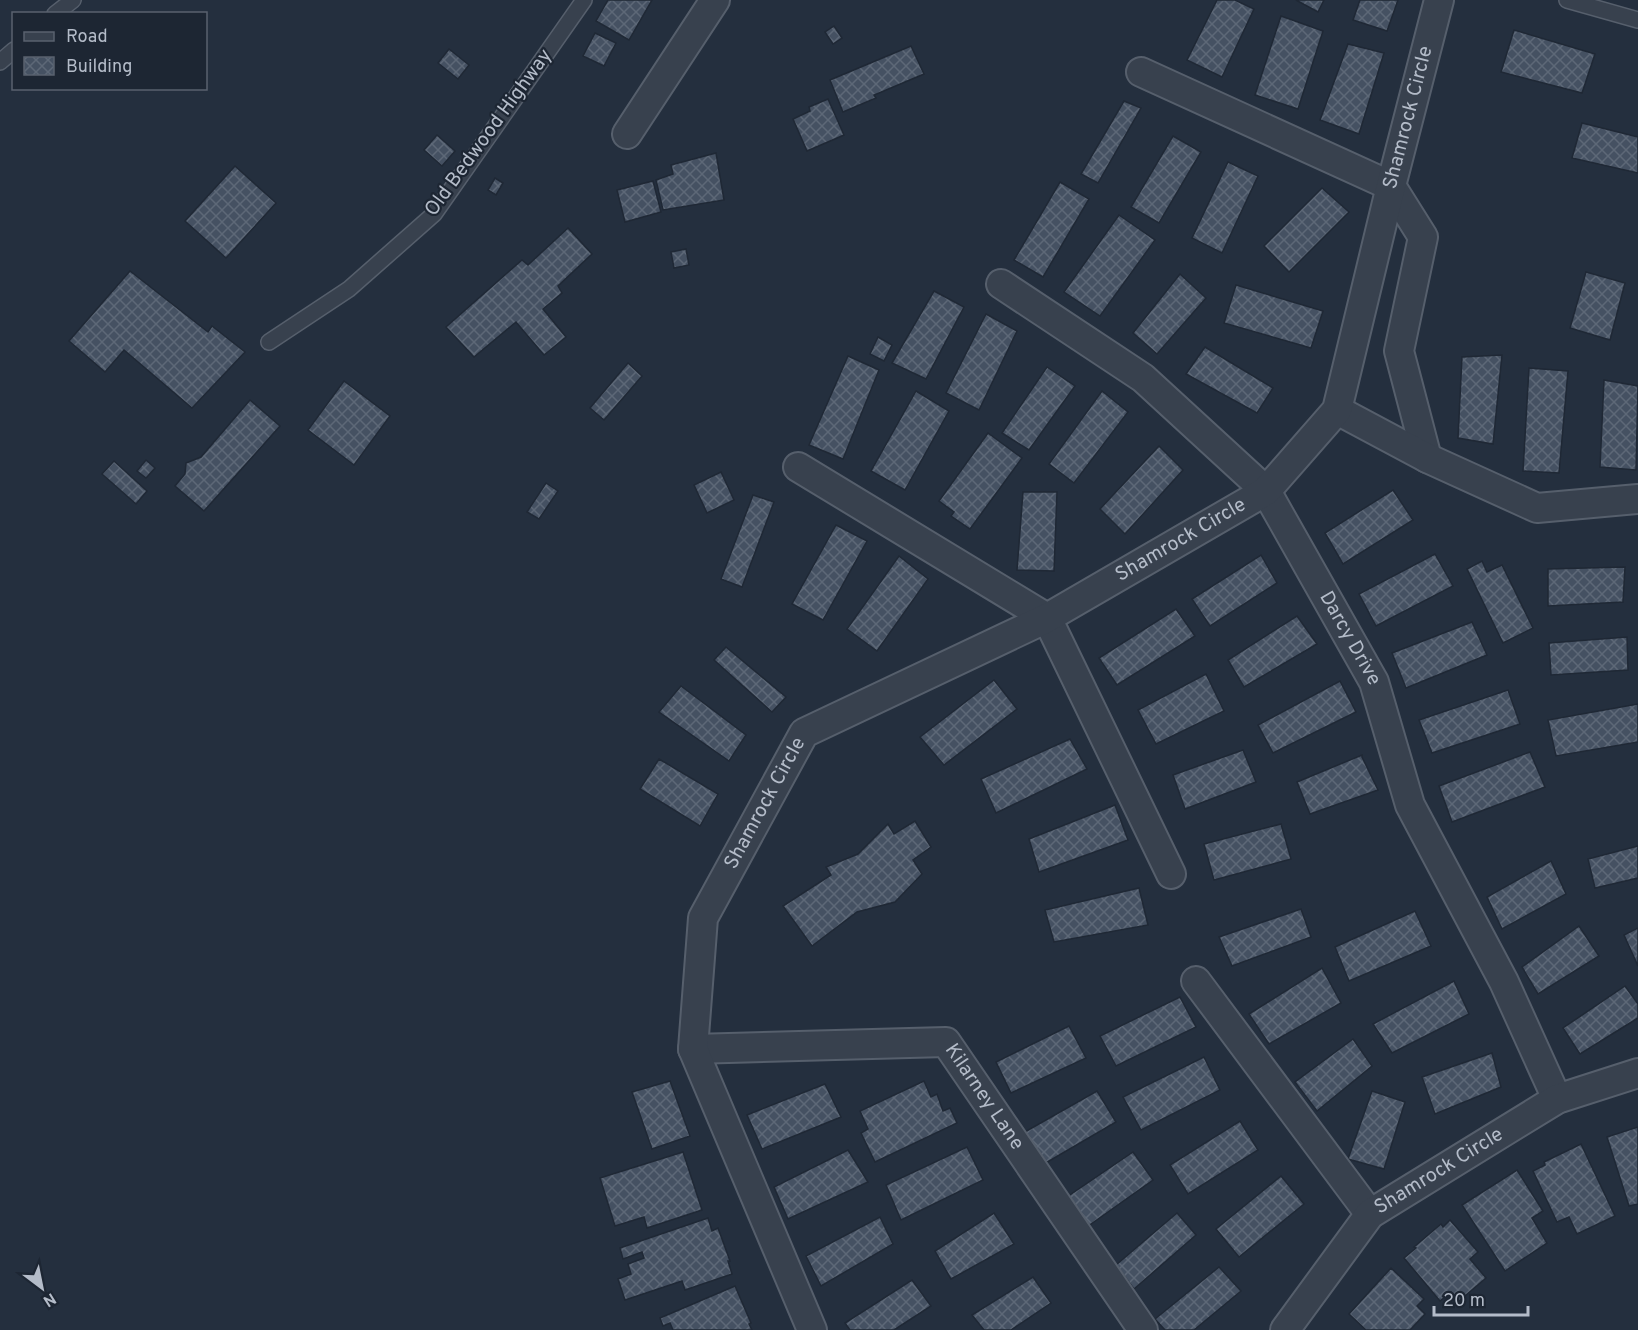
<svg xmlns="http://www.w3.org/2000/svg" width="1638" height="1330" viewBox="0 0 1638 1330" font-family="Overpass,sans-serif">
	<style>
		.building { fill: url(#building-cross-hatch); stroke: #1f2835; stroke-width: 1.5 }
		.lines { fill: none; stroke-linecap: round; stroke-linejoin: round }
		.lane-casing { stroke: #565f6c; stroke-width: 18 }
		.street-casing { stroke: #565f6c; stroke-width: 32 }
		.lane { stroke: #38414e; stroke-width: 15 }
		.street { stroke: #38414e; stroke-width: 28 }
		.labels { text-anchor: middle; dominant-baseline: central; stroke-width: 4.5; stroke-linejoin: round; paint-order: stroke }
		.street-label { font-size: 20px; fill: #b4bcc9; stroke: #1d2633 }
	</style>
	<defs>
		<pattern id="building-cross-hatch" width="8" height="8" patternUnits="userSpaceOnUse" patternTransform="scale(1.5)"><rect width="8" height="8" fill="#455162"/><path d="M0 0l8 8M0 8l8-8" fill="none" stroke="#5d6877"/></pattern>
	</defs>
	<rect width="100%" height="100%" fill="#242f3e"/>
	<g class="building">
		<polygon points="608,0 652,0 629,40 596,21"/>
		<polygon points="1217,0 1235,0 1254,9 1222,77 1187,60"/>
		<polygon points="1296,0 1324,0 1318,12"/>
		<polygon points="1360,0 1398,0 1387,31 1353,20"/>
		<polygon points="1281,16 1323,31 1298,109 1255,95"/>
		<polygon points="834,26 842,38 833,44 825,32"/>
		<polygon points="1514,30 1595,54 1582,93 1501,72"/>
		<polygon points="595,33 616,43 604,66 583,56"/>
		<polygon points="1348,44 1384,53 1359,134 1320,120"/>
		<polygon points="911,46 924,74 874,95 876,98 843,112 830,80"/>
		<polygon points="449,49 469,65 458,79 438,63"/>
		<polygon points="828,99 844,135 807,151 793,119 810,111 809,107"/>
		<polygon points="1124,101 1141,108 1098,183 1081,174"/>
		<polygon points="1582,123 1638,137 1638,173 1572,158"/>
		<polygon points="437,135 455,151 442,166 424,150"/>
		<polygon points="1173,136 1201,152 1159,223 1131,207"/>
		<polygon points="716,153 724,200 663,210 656,180 673,174 671,165"/>
		<polygon points="1228,162 1258,176 1222,253 1192,238"/>
		<polygon points="235,166 276,203 226,258 185,221"/>
		<polygon points="495,178 503,183 496,195 488,190"/>
		<polygon points="653,181 661,212 625,222 617,190"/>
		<polygon points="1060,182 1089,199 1043,277 1014,260"/>
		<polygon points="1322,188 1349,212 1289,272 1264,246"/>
		<polygon points="1119,215 1155,240 1100,316 1064,292"/>
		<polygon points="568,228 592,254 558,286 562,293 543,309 566,337 544,355 516,322 474,357 446,327 522,260 528,265"/>
		<polygon points="686,249 689,265 674,268 671,252"/>
		<polygon points="130,271 208,332 212,326 245,352 192,408 124,350 105,372 69,341"/>
		<polygon points="1586,272 1625,283 1610,340 1570,328"/>
		<polygon points="1180,274 1206,298 1157,354 1133,333"/>
		<polygon points="1236,285 1323,311 1311,348 1224,323"/>
		<polygon points="934,291 964,307 926,379 892,363"/>
		<polygon points="986,314 1017,331 979,410 946,393"/>
		<polygon points="878,337 892,345 884,361 870,354"/>
		<polygon points="1205,347 1273,388 1257,413 1186,374"/>
		<polygon points="1502,355 1493,444 1458,438 1462,357"/>
		<polygon points="848,356 879,370 843,459 809,445"/>
		<polygon points="628,363 642,376 604,420 590,408"/>
		<polygon points="1047,367 1075,386 1029,450 1002,433"/>
		<polygon points="1529,368 1568,371 1559,473 1523,471"/>
		<polygon points="1604,380 1638,386 1636,470 1600,467"/>
		<polygon points="344,381 390,416 354,465 308,430"/>
		<polygon points="916,391 949,411 905,490 871,471"/>
		<polygon points="1102,391 1128,412 1074,483 1049,464"/>
		<polygon points="250,400 280,426 204,511 175,486 185,474 186,463 201,457"/>
		<polygon points="988,433 1022,458 970,529 951,516 954,512 939,501"/>
		<polygon points="1159,446 1183,470 1125,534 1100,509"/>
		<polygon points="146,460 155,468 146,478 137,471"/>
		<polygon points="114,461 147,491 136,504 102,474"/>
		<polygon points="721,472 734,500 707,513 694,485"/>
		<polygon points="546,483 558,491 539,519 527,512"/>
		<polygon points="1393,490 1413,520 1343,564 1325,533"/>
		<polygon points="1023,492 1057,492 1054,571 1017,570"/>
		<polygon points="753,495 774,502 742,587 721,579"/>
		<polygon points="836,525 867,541 823,620 792,604"/>
		<polygon points="1435,554 1453,586 1376,626 1359,594"/>
		<polygon points="1261,555 1277,583 1210,626 1192,599"/>
		<polygon points="899,556 928,579 877,651 847,629"/>
		<polygon points="1482,561 1487,572 1502,565 1533,628 1503,643 1467,569"/>
		<polygon points="1625,567 1623,602 1548,606 1548,569"/>
		<polygon points="1176,609 1195,636 1117,685 1099,658"/>
		<polygon points="1297,616 1317,644 1244,687 1228,660"/>
		<polygon points="1472,622 1487,655 1406,688 1392,653"/>
		<polygon points="1627,637 1628,670 1551,675 1549,643"/>
		<polygon points="726,647 786,697 772,712 714,660"/>
		<polygon points="1206,674 1224,711 1156,744 1138,710"/>
		<polygon points="994,680 1017,709 944,765 920,737"/>
		<polygon points="1340,681 1356,712 1273,753 1258,725"/>
		<polygon points="681,686 746,735 729,761 659,712"/>
		<polygon points="1508,690 1520,724 1432,753 1419,720"/>
		<polygon points="1638,704 1638,742 1556,756 1548,720"/>
		<polygon points="1070,739 1087,769 996,813 981,779"/>
		<polygon points="1243,750 1256,782 1185,809 1173,775"/>
		<polygon points="1530,752 1545,787 1452,822 1439,786"/>
		<polygon points="1362,755 1362,757 1378,790 1310,814 1297,782"/>
		<polygon points="659,759 718,794 700,826 640,789"/>
		<polygon points="1115,805 1128,840 1039,872 1029,839"/>
		<polygon points="915,821 931,847 913,860 922,874 895,902 857,912 812,946 783,906 831,875 826,867 858,854 888,824 894,834"/>
		<polygon points="1281,824 1291,859 1214,880 1204,844"/>
		<polygon points="1638,846 1638,878 1595,888 1588,859"/>
		<polygon points="1551,861 1566,894 1502,929 1487,897"/>
		<polygon points="1139,888 1148,925 1054,942 1045,910"/>
		<polygon points="1301,909 1311,937 1232,966 1219,937"/>
		<polygon points="1415,911 1431,946 1349,981 1335,947"/>
		<polygon points="1579,926 1599,956 1538,994 1522,967"/>
		<polygon points="1638,928 1638,966 1624,935"/>
		<polygon points="1322,968 1341,1003 1269,1044 1249,1014"/>
		<polygon points="1454,981 1469,1014 1392,1053 1373,1024"/>
		<polygon points="1625,986 1638,1004 1638,1018 1580,1054 1563,1028"/>
		<polygon points="1180,997 1196,1027 1116,1066 1100,1036"/>
		<polygon points="1069,1026 1086,1058 1011,1093 996,1062"/>
		<polygon points="1353,1039 1372,1066 1317,1111 1295,1082"/>
		<polygon points="1492,1053 1501,1087 1435,1114 1422,1077"/>
		<polygon points="1204,1057 1220,1090 1141,1130 1123,1097"/>
		<polygon points="670,1081 690,1136 652,1149 632,1092"/>
		<polygon points="924,1081 931,1097 937,1094 943,1111 950,1108 957,1123 875,1162 861,1133 868,1129 860,1111"/>
		<polygon points="825,1084 841,1117 762,1149 747,1115"/>
		<polygon points="1097,1091 1116,1122 1044,1164 1023,1133"/>
		<polygon points="1372,1091 1405,1102 1384,1169 1348,1159"/>
		<polygon points="1240,1121 1258,1150 1188,1194 1170,1165"/>
		<polygon points="1638,1127 1638,1204 1629,1206 1607,1137"/>
		<polygon points="1581,1144 1615,1216 1577,1234 1569,1217 1557,1222 1533,1171 1545,1165 1544,1162"/>
		<polygon points="967,1147 983,1180 901,1220 886,1185"/>
		<polygon points="848,1150 868,1182 788,1219 774,1187"/>
		<polygon points="683,1152 702,1210 647,1228 644,1217 615,1226 600,1178"/>
		<polygon points="1133,1152 1153,1180 1084,1229 1064,1199"/>
		<polygon points="1517,1170 1543,1211 1532,1218 1547,1243 1505,1271 1462,1205"/>
		<polygon points="1281,1176 1304,1204 1239,1257 1216,1229"/>
		<polygon points="994,1213 1014,1244 951,1279 935,1251"/>
		<polygon points="1177,1213 1196,1235 1134,1289 1116,1265"/>
		<polygon points="880,1217 893,1244 821,1286 806,1256"/>
		<polygon points="708,1218 712,1231 718,1228 730,1261 728,1261 732,1274 685,1290 682,1281 625,1300 618,1279 631,1274 628,1264 644,1258 642,1252 623,1259 620,1248"/>
		<polygon points="1450,1220 1478,1252 1470,1259 1486,1278 1459,1301 1451,1292 1440,1301 1404,1258 1416,1248 1414,1247 1441,1224 1443,1227"/>
		<polygon points="1219,1267 1241,1291 1194,1330 1165,1330 1155,1319"/>
		<polygon points="1391,1268 1424,1299 1417,1306 1425,1314 1410,1330 1366,1330 1349,1314"/>
		<polygon points="1033,1277 1051,1303 1011,1330 984,1330 972,1315"/>
		<polygon points="912,1280 931,1306 894,1330 850,1330 845,1323"/>
		<polygon points="735,1286 751,1323 749,1324 752,1330 673,1330 670,1323 663,1326 660,1318"/>
	</g>
	<g class="lines">
		<defs>
			<g id="lane">
				<polyline points="1567,0 1638,20"/>
				<polyline points="55,14 73,0"/>
				<polyline points="0,62 14,50"/>
				<polyline points="269,342 349,289 434,214 584,0"/>
			</g>
			<g id="street">
				<polyline points="1141,72 1391,186 1423,237 1399,351 1427,458"/>
				<polyline points="627,134 715,0"/>
				<path id="s1" d="M1001,284L1143,378L1266,491L1374,682L1410,805L1504,982L1557,1099"/>
				<polyline points="1337,410 1427,458 1537,508 1638,499"/>
				<polyline points="798,467 1047,618 1171,874"/>
				<polyline points="1196,981 1370,1214"/>
				<path id="s2" d="M693,1049L946,1042L1143,1330"/>
				<path id="s3" d="M812,1330L693,1049L703,918L804,733L1047,618L1266,491L1337,410L1391,186L1439,0"/>
				<path id="s4" d="M1285,1330L1370,1214L1557,1099L1638,1073"/>
			</g>
		</defs>
		<use href="#lane" class="lane-casing"/>
		<use href="#street" class="street-casing"/>
		<use href="#lane" class="lane"/>
		<use href="#street" class="street"/>
	</g>
	<g class="labels">
		<g class="street-label">
			<text stroke="none"><textPath href="#s3" startOffset="1578">Shamrock Circle</textPath></text>
			<text transform="translate(489 133) rotate(-54)">Old Bedwood Highway</text>
			<text stroke="none"><textPath href="#s3" startOffset="1071">Shamrock Circle</textPath></text>
			<text stroke="none"><textPath href="#s1" startOffset="507">Darcy Drive</textPath></text>
			<text stroke="none"><textPath href="#s3" startOffset="567">Shamrock Circle</textPath></text>
			<text stroke="none"><textPath href="#s2" startOffset="320">Kilarney Lane</textPath></text>
			<text stroke="none"><textPath href="#s4" startOffset="225">Shamrock Circle</textPath></text>
		</g>
	</g>
	<rect x="12" y="12" width="195" height="78" fill="#1d2633" stroke="#59626f" stroke-width="1.5"/>
	<rect x="24" y="32" width="30" height="9" fill="#38414e" stroke="#59626f" stroke-width="1.5"/>
	<text x="66" y="42" font-size="18" fill="#b4bcc9">Road</text>
	<rect x="24" y="57" width="30" height="18" fill="url(#building-cross-hatch)" stroke="#59626f" stroke-width="1.5"/>
	<text x="66" y="72" font-size="18" fill="#b4bcc9">Building</text>
	<g transform="translate(42 1288) rotate(148)" stroke="#1d2633" stroke-width="4.5" paint-order="stroke">
	<path d="M0-4.5L10 22L0 15L-10 22Z" fill="#b4bcc9"/>
	<text y="-9" font-size="16" font-weight="bold" text-anchor="middle" fill="#b4bcc9">N</text>
	</g>
	<path d="M1434 1306v9h94v-9" fill="none" stroke="#b4bcc9" stroke-width="3"/>
	<text x="1443" y="1306" font-size="18" fill="#b4bcc9" stroke="#1d2633" stroke-width="4.5" paint-order="stroke">20 m</text>
</svg>
